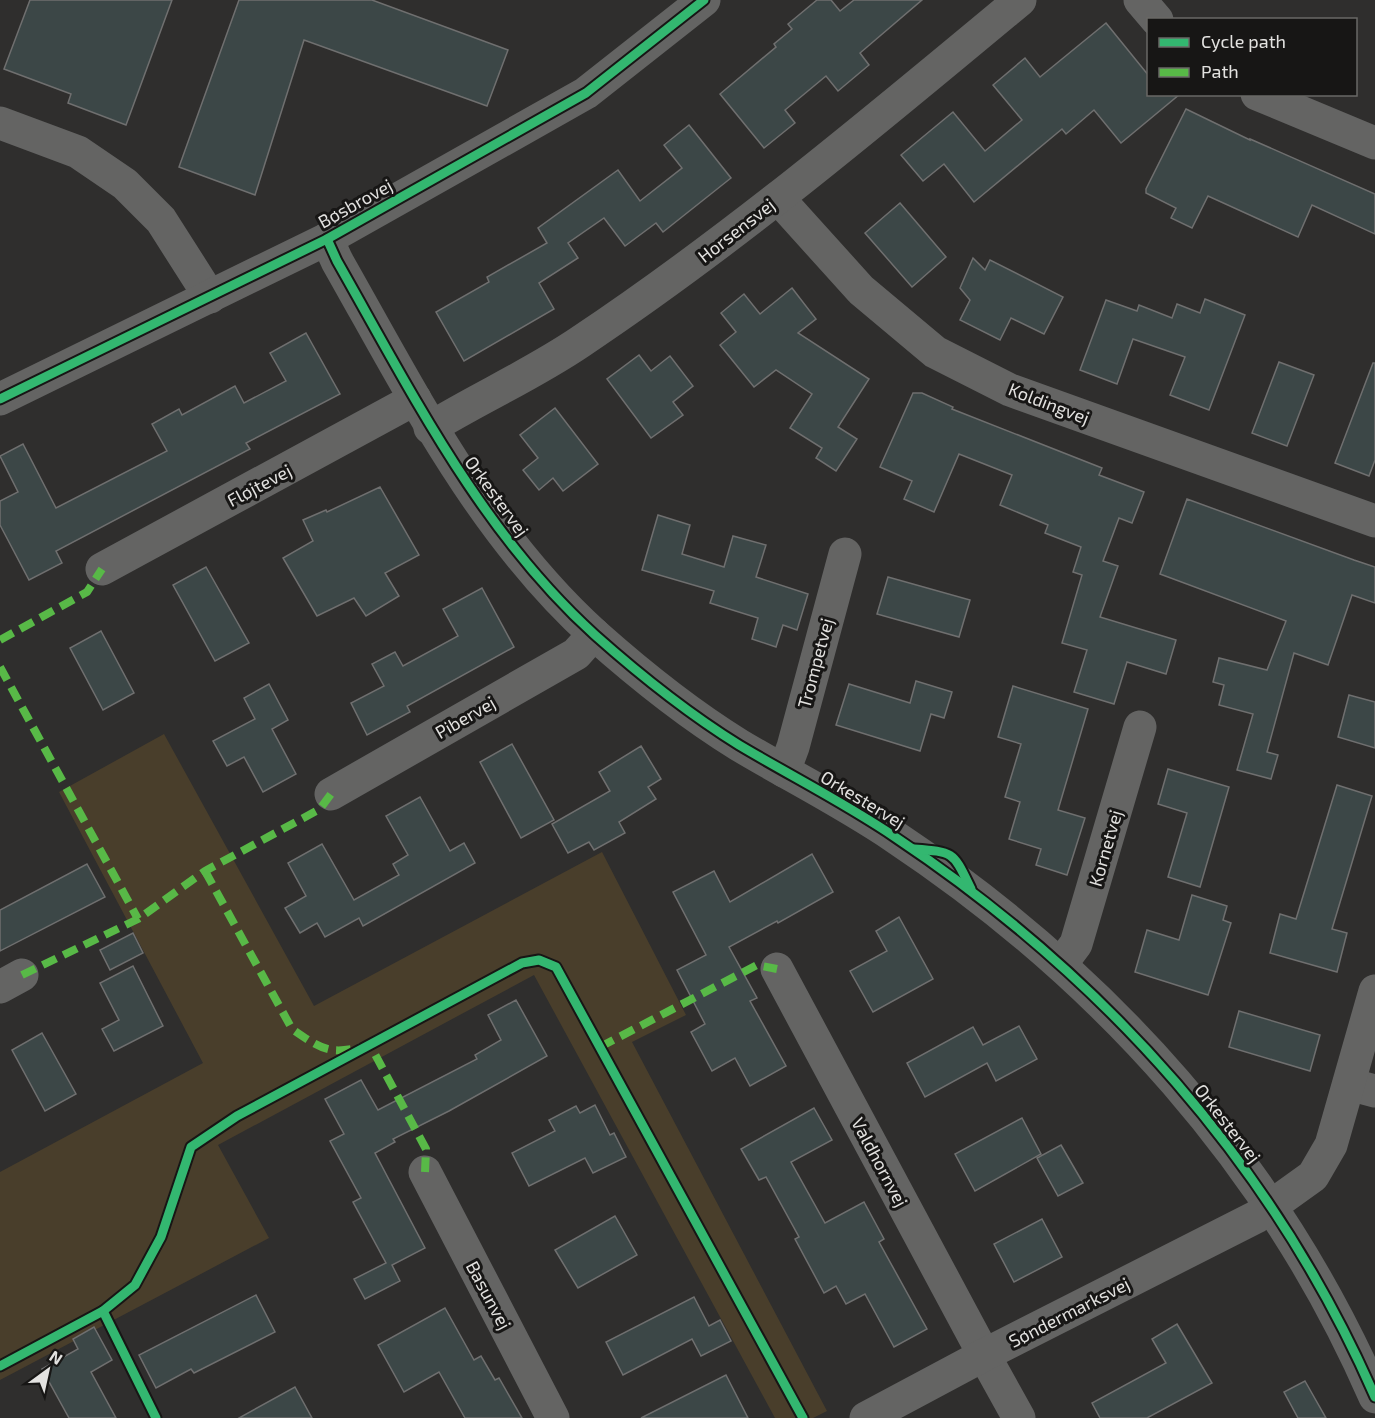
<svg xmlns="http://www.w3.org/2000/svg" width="1375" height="1418" viewBox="0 0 1375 1418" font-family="'Exo 2',sans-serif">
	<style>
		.green { fill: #493e2b }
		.building { fill: #3c4747; stroke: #6f6f6f; stroke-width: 1.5 }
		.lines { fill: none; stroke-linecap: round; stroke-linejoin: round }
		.minor { stroke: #646463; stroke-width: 33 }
		.quiet { stroke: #58b947; stroke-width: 8; stroke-dasharray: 15 8; stroke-linecap: butt }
		.cycleway-casing { stroke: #171615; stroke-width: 13 }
		.cycleway { stroke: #33b770; stroke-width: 9 }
		.labels { text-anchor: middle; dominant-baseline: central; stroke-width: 6; stroke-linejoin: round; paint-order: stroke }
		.street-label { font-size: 18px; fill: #e3e2e0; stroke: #171615 }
	</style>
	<rect width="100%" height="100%" fill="#2f2e2d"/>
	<polygon class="green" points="164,734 314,1006 602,852 686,1015 632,1042 827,1411 813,1418 775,1418 534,975 218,1145 269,1238 0,1380 0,1172 203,1063 59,792"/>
	<g class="building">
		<polygon points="30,0 172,0 126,125 68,103 71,94 4,69"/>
		<polygon points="239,0 372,0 508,50 487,106 304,40 255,195 179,167"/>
		<polygon points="817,0 831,0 840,11 854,0 922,0 860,53 869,65 838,91 826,76 785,110 795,123 764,148 720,94 776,47 774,44 792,29 788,24"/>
		<polygon points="1106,23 1149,76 1149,94 1180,94 1121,143 1094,110 1066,134 1062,129 974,202 944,164 923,181 901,155 953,112 985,151 1022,120 993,85 1025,58 1040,77"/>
		<polygon points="1186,109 1250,140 1250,139 1375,194 1375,234 1312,205 1298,237 1208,196 1192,228 1171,218 1176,208 1146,193 1146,189"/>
		<polygon points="689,125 731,178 663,232 656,223 625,246 604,218 568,243 578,258 539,283 554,309 464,361 436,312 489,282 487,277 547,243 538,228 618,170 640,201 682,168 664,145"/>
		<polygon points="900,203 946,257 912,287 865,233"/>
		<polygon points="973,258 985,270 990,260 1063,297 1044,334 1011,318 1000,340 960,320 970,300 960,288"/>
		<polygon points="792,288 816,319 798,333 869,379 838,427 857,439 836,471 816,458 822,448 790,428 812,394 776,370 754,387 720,345 736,332 721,313 744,294 760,314"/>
		<polygon points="1205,299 1245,315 1209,410 1170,395 1185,357 1133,339 1117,384 1080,370 1106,300 1137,311 1139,305 1172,318 1177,304 1200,313"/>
		<polygon points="306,333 340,394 246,443 250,449 56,551 62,563 29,580 0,525 0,501 18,492 0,456 23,444 56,508 167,451 152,424 179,409 182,415 235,386 244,403 286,381 270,353"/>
		<polygon points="639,355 651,371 670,356 693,386 673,402 683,415 651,438 607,379"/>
		<polygon points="1279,362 1314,375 1287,446 1252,433"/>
		<polygon points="1373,363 1375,363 1375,460 1369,476 1335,463"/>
		<polygon points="913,393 922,393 953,407 952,409 1102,468 1099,475 1144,492 1132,523 1119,518 1103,561 1118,566 1100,617 1176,640 1166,674 1127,662 1114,704 1074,692 1087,650 1062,643 1082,575 1073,572 1081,547 1045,533 1048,525 1000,505 1012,475 959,454 934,512 904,499 912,481 880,467"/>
		<polygon points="555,408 598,464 563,491 553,478 539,490 523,470 538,458 520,435"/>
		<polygon points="380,487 419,555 385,573 399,596 366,616 354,598 317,616 283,558 313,541 303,520 326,510 327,512"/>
		<polygon points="1187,499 1354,560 1375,567 1375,603 1352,595 1328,665 1294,653 1267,752 1278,755 1271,779 1237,770 1253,714 1219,705 1224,685 1213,682 1219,658 1267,670 1286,621 1160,574"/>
		<polygon points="658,515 690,525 682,554 724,567 733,536 766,545 756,577 808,594 797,630 783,625 776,647 752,639 758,618 710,603 714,591 642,570"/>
		<polygon points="206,567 249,643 215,661 173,585"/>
		<polygon points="888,577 970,600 959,637 877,614"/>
		<polygon points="482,588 514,647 407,706 410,712 367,735 351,703 384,686 372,664 395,652 403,666 458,636 443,609"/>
		<polygon points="101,631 134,693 103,710 70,648"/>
		<polygon points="916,681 952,692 944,718 931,714 920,751 836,725 849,684 910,703"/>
		<polygon points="269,684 288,720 272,729 296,774 263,792 244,757 227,766 213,741 255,719 244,698"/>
		<polygon points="1013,686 1088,709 1058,810 1085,818 1067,875 1036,865 1041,849 1009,839 1020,802 1005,797 1021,744 998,737"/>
		<polygon points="1349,695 1375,702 1375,748 1338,737"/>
		<polygon points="512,744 554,820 521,838 480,762"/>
		<polygon points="641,746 661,779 648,787 656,799 619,822 625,833 594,850 589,842 568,853 552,824 610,791 599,772"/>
		<polygon points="1168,769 1229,787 1200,887 1168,877 1187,813 1158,804"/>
		<polygon points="1337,785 1372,796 1332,929 1347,933 1337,972 1270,953 1280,914 1296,919"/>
		<polygon points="420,797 450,851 464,843 475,863 363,926 359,918 325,937 317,923 300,933 285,908 306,896 288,863 322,844 354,900 399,875 393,864 408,855 386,816"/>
		<polygon points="812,854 833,892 778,923 777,921 729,947 757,998 750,1001 786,1066 750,1086 735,1058 712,1071 691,1032 705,1024 677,970 706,955 673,892 714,871 730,902"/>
		<polygon points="87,864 105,897 0,951 0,910"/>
		<polygon points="1192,895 1227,906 1223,920 1231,923 1208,995 1135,972 1147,930 1179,940"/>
		<polygon points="899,917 933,979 873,1012 850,971 887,951 876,931"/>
		<polygon points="133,933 143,953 110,970 100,950"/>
		<polygon points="133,966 163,1026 114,1051 102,1029 119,1020 100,983"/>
		<polygon points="516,1000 547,1056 449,1111 393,1139 395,1142 375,1153 425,1248 392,1265 400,1281 365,1299 354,1279 386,1263 353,1202 361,1198 330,1141 344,1134 325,1099 361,1080 378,1110 477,1059 475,1055 501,1040 488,1015"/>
		<polygon points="1239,1011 1320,1035 1310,1071 1229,1047"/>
		<polygon points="1019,1026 1037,1059 996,1081 987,1063 925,1097 907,1063 973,1027 983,1045"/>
		<polygon points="42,1033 76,1094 45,1111 12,1050"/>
		<polygon points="595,1105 610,1135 614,1133 626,1157 593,1173 585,1158 529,1186 512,1153 555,1131 549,1120 576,1106 580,1113"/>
		<polygon points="814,1108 832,1140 791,1162 825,1223 864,1202 884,1239 879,1242 927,1329 894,1347 865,1294 846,1304 836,1286 824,1293 795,1239 799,1237 766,1177 759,1180 741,1149"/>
		<polygon points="1022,1118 1041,1154 975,1191 955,1154"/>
		<polygon points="1061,1145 1083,1183 1058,1196 1037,1158"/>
		<polygon points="615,1216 637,1255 578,1288 555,1250"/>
		<polygon points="1042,1219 1062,1257 1014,1282 994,1244"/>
		<polygon points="256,1295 275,1332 194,1373 191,1369 156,1388 139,1355"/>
		<polygon points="694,1297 709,1326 720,1320 731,1341 701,1356 692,1339 623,1375 606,1342"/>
		<polygon points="445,1308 474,1360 481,1356 495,1380 499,1378 522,1418 465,1418 439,1372 404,1392 378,1345"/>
		<polygon points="1177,1324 1212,1383 1147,1418 1100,1418 1092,1403 1166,1363 1152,1339"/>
		<polygon points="94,1327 112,1360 91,1372 116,1418 69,1418 42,1369 78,1349 73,1339"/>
		<polygon points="726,1375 748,1418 641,1418"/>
		<polygon points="1305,1381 1326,1418 1298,1418 1284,1392"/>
		<polygon points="295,1387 312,1418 239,1418"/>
	</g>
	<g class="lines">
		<g class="minor">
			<polyline points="1140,0 1157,20"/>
			<polyline points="1257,94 1375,143"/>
			<polyline points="0,123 78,152 125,184 161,220 210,297"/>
			<polyline points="778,198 861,290 935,352 1010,390 1375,521"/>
			<path d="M327,239L337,261C412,393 481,532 595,635C640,675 689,714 739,745C791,776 845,803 895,837C1105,977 1274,1165 1375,1397"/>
			<polyline points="0,399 327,239 586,93 704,0"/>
			<path d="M430,428C479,398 533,374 580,342C734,239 877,119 1020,0"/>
			<polyline points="102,569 415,399"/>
			<polyline points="784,771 793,747 845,554"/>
			<polyline points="331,794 576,654 594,634"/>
			<polyline points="1061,964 1076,944 1140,727"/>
			<polyline points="777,969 984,1355 1019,1418"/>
			<polyline points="0,987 22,975"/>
			<polyline points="1349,1084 1375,1091"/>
			<polyline points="425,1172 553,1418"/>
			<polyline points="866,1418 984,1355 1256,1217 1313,1176 1331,1145 1375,991"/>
		</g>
		<g class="quiet">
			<polyline points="0,640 87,592 102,569"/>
			<polyline points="0,667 138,919"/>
			<path d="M205,871L292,1029C325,1052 331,1055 370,1045L426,1149L425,1172"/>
			<polyline points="22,975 138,919 205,871 320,809 331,794"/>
			<polyline points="600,1047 757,965 777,969"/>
		</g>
		<defs>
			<g id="cycleway">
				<path d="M327,239L337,261C412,393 481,532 595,635C640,675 689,714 739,745C791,776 845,803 895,837C1105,977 1274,1165 1375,1397"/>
				<polyline points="0,399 327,239 586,93 704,0"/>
				<path d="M914,849C955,852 953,852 971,889"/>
				<polyline points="103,1311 156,1418"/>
				<polyline points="0,1366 103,1311 135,1285 161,1237 191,1147 237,1116 522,963 539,960 556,967 803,1418"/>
			</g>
		</defs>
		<use href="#cycleway" class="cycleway-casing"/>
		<use href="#cycleway" class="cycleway"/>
	</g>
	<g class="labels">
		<g class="street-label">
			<text transform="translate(355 203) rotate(-29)">Bøsbrovej</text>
			<text transform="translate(736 230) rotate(-38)">Horsensvej</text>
			<text transform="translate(1049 403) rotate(21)">Koldingvej</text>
			<text transform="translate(259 485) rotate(-28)">Fløjtevej</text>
			<text transform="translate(497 496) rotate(54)">Orkestervej</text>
			<text transform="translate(815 663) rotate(-75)">Trompetvej</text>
			<text transform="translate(465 717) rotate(-30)">Pibervej</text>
			<text transform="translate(863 799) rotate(31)">Orkestervej</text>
			<text transform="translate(1105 848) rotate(-74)">Kornetvej</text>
			<text transform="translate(1228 1123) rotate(52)">Orkestervej</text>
			<text transform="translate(880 1162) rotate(62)">Valdhornvej</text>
			<text transform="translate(489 1295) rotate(62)">Basunvej</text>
			<text transform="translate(1069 1312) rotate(-27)">Søndermarksvej</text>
		</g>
	</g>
	<rect x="1147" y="18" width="210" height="78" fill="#171615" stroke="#696866" stroke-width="1.5"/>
	<rect x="1159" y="38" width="30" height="9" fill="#33b770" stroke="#696866" stroke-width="1.5"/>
	<text x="1201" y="48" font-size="18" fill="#e3e2e0">Cycle path</text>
	<rect x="1159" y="68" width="30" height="9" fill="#58b947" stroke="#696866" stroke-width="1.5"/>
	<text x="1201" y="78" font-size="18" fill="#e3e2e0">Path</text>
	<g transform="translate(48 1370) rotate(33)" stroke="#171615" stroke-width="4.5" paint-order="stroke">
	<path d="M0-4.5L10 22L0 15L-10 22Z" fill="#e3e2e0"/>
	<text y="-9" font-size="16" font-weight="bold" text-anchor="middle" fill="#e3e2e0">N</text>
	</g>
</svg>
